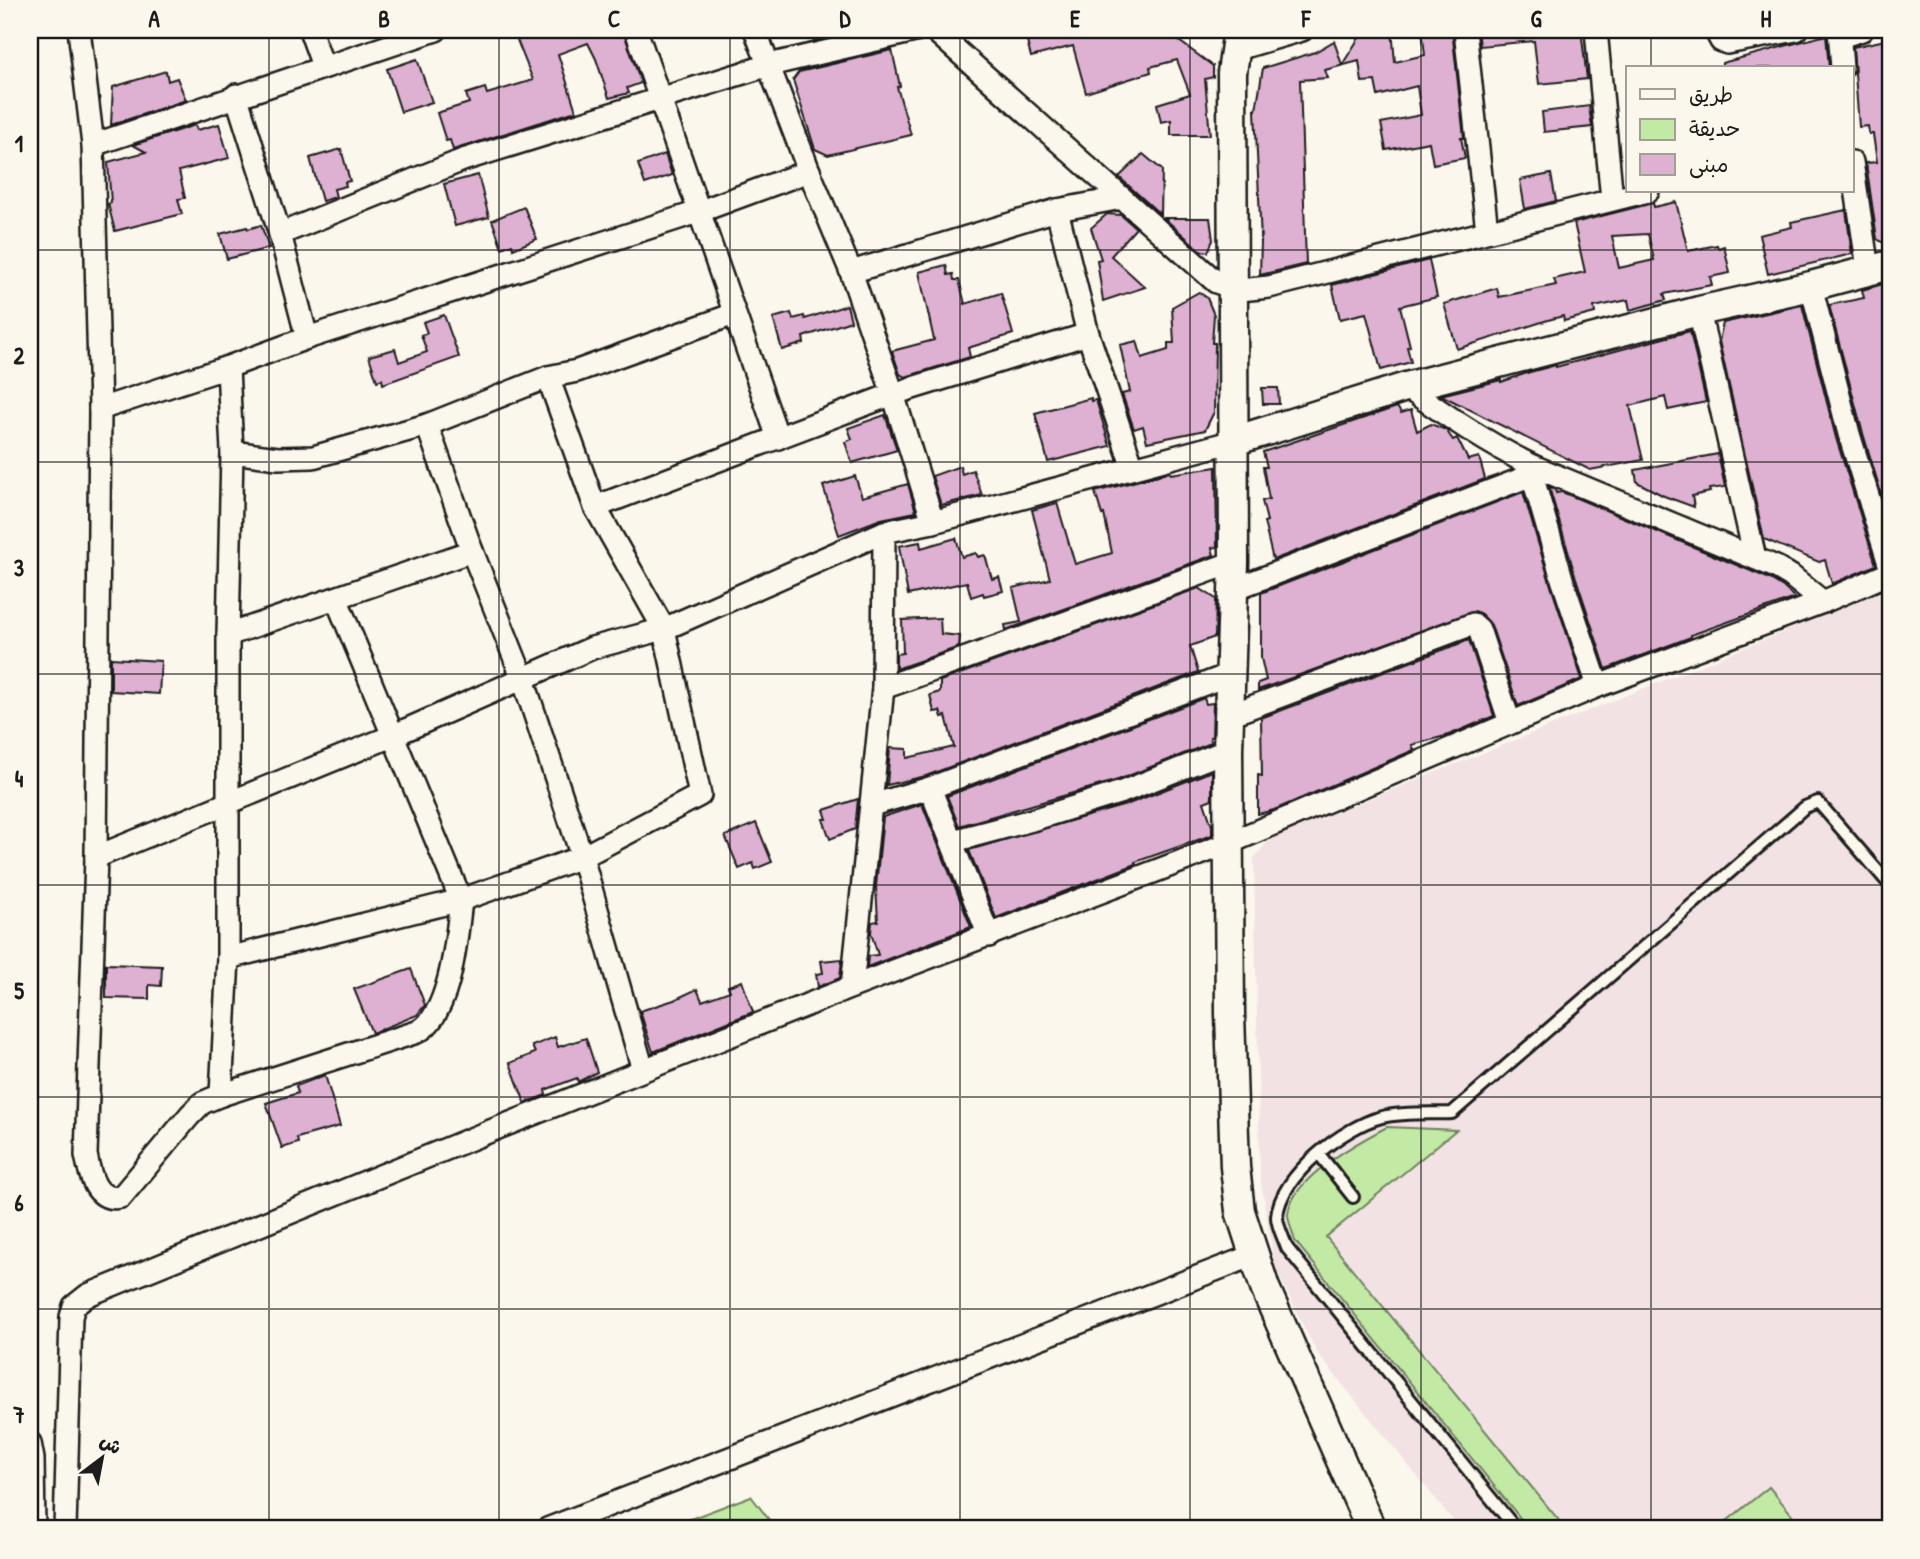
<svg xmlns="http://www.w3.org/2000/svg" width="1920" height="1559" viewBox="0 0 1920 1559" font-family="'Patrick Hand','Playpen Sans Arabic',sans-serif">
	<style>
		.built { fill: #f2e2e4 }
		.green { fill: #c3eaa5; stroke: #708360; stroke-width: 2 }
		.building { fill: #deb0d2; stroke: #1c1c1c; stroke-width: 2; fill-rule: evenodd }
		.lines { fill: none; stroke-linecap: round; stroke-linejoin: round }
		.lane-casing { stroke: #1c1c1c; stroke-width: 16 }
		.street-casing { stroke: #1c1c1c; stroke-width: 26 }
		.secondary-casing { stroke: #1c1c1c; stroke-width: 33 }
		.lane { stroke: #fbf7ec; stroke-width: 10 }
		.street { stroke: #fbf7ec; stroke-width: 21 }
		.secondary { stroke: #fbf7ec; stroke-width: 28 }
		.grid { fill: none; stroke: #1c1c1c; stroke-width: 2; stroke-opacity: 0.55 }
		.neatline { fill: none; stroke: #1c1c1c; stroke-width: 2.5 }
		.grid-label { font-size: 23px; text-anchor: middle; font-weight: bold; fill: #1c1c1c }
	</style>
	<rect width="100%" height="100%" fill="#fbf7ec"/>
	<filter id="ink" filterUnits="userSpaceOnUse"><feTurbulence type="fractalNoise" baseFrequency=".0143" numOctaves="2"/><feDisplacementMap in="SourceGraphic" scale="14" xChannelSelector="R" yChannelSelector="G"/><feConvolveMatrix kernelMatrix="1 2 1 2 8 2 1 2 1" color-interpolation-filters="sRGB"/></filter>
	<g filter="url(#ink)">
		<polygon class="built" points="1890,589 1890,1529 1460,1529 1317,1353 1275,1268 1260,1176 1254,858 1270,839"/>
		<g class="green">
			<path d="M1387,1127L1456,1130L1326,1237L1566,1529H1529L1295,1241C1293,1233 1288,1222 1288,1214C1292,1178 1358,1142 1387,1127Z"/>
			<polygon points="1769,1487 1804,1529 1717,1529"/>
			<polygon points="751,1496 776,1529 664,1529"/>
		</g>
		<g class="building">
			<polygon points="513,30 623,30 641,83 627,88 629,93 609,98 596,59 588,43 558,54 576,111 453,150 450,140 446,141 437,113 469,103 466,94 485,88 487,94 533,80"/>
			<polygon points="810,30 862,30 814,41"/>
			<polygon points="1024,30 1164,30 1213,66 1213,77 1205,79 1210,135 1171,135 1171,120 1161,122 1157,104 1190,94 1177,60 1150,67 1151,72 1086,93 1073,46 1031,57"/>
			<polygon points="1372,30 1392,30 1395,62 1425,55 1422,30 1452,30 1464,138 1461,138 1465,158 1433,164 1429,142 1386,150 1381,123 1421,115 1417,86 1378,96 1375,81 1362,82 1359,61 1325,70 1328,78 1300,80 1306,264 1260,275 1261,241 1255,110 1256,110 1263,68 1315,52 1334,41 1342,65 1362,33"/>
			<polygon points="1478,30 1581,30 1587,79 1539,84 1534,41 1480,46"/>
			<polygon points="1826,35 1829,68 1722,68 1722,63"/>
			<polygon points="1890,39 1890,247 1877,239 1866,163 1877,162 1873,134 1869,134 1868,126 1859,127 1853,47"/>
			<polygon points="892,50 900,86 897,87 911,135 828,155 815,149 793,80 799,72"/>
			<polygon points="417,59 432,102 401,112 387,69"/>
			<polygon points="166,71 168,81 177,78 186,100 111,125 113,87"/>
			<polygon points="1589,106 1592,127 1544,132 1542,112"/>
			<polygon points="219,124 229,158 179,171 185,198 178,199 182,214 115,231 108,204 111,203 108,162 146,152 133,145 195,125 197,130"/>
			<polygon points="341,149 350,181 345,182 346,186 334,189 336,197 322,201 310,158"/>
			<polygon points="665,154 672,175 645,184 638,164"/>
			<polygon points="1143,154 1162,170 1161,215 1119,177"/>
			<polygon points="1551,174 1556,201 1525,209 1520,180"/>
			<polygon points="478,175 489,217 455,226 444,184"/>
			<path d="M1676,202L1688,251L1717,245L1718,248L1724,246L1730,273L1710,277L1712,285L1664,294L1666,300L1630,310L1628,300L1594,307L1595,313L1564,321L1563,316L1548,320L1457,349L1444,304L1497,288L1499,297L1556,285L1554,279L1585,272L1574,223L1653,203L1654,207ZM1648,234L1654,260L1619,268L1612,236Z"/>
			<polygon points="524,207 537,239 513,249 512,244 502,248 492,220"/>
			<polygon points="1846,210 1852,254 1768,274 1759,235 1792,227 1791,222"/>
			<polygon points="1107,214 1121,215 1136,228 1111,256 1145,287 1103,301 1097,260 1101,259 1091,228"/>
			<polygon points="1164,218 1210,218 1213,240 1208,252 1201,251"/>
			<polygon points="261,225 269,248 227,259 220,234 247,227 248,229"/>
			<polygon points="1429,260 1437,297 1400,306 1410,346 1407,347 1411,362 1381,370 1366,313 1340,319 1332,285"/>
			<polygon points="946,265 948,275 953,274 954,280 959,280 965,304 1001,293 1013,334 968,348 970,357 905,377 900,374 892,351 934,340 919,272"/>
			<polygon points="1890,282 1890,523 1862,430 1829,305 1864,298 1862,290"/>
			<polygon points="1199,292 1207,298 1214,315 1212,343 1215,343 1214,412 1205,430 1147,442 1143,426 1134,429 1122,394 1130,392 1120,345 1137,341 1142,358 1168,350 1168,343 1174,343 1172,307"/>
			<polygon points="847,305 851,321 803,337 804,343 782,350 773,318 791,313 793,319 804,316 805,319"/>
			<polygon points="1802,305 1836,438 1876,565 1832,584 1825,560 1819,562 1764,539 1719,341 1723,323"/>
			<polygon points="444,315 459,357 383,384 382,379 377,381 369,356 395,349 399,362 427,352 421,335 427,333 423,322"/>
			<polygon points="1690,331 1706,402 1668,410 1665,397 1630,406 1643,460 1590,470 1441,395 1501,380 1501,382 1530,372 1556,365 1556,367"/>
			<polygon points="1262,388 1278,388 1279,404 1263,404"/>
			<polygon points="1091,398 1091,401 1096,400 1110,446 1048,462 1035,413"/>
			<polygon points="1397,407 1401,413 1411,410 1417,431 1431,424 1446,430 1453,440 1457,438 1468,460 1479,457 1485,479 1273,560 1264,522 1267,521 1262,501 1269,499 1263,467 1267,467 1263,452"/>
			<polygon points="885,415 897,450 852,463 845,442 852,439 848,428"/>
			<polygon points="1718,454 1725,487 1709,489 1710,492 1692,496 1694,507 1664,496 1637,482 1635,470"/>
			<polygon points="960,466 962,474 973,470 982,495 941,505 932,476"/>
			<polygon points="1216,467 1217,547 1212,548 1214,555 1006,630 1005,625 1021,622 1013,588 1050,579 1032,510 1057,503 1075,564 1112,553 1104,514 1102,515 1095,492 1170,472 1171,474"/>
			<polygon points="855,476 862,497 908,484 916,512 881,519 839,535 823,486"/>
			<polygon points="1549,487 1555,489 1556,493 1562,492 1770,579 1783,587 1795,598 1691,635 1691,637 1606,669 1576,578"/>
			<polygon points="1523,492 1551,586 1582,679 1518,706 1491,625 1481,614 1475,611 1258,690 1258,683 1266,680 1261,658 1261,593"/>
			<polygon points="956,538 962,557 976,553 978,557 985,555 992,579 999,577 1003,591 984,596 983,593 971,597 967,582 908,595 899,546 920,542 921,548"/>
			<polygon points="1199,588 1216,599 1215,637 1190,646 1198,672 926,776 887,785 890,748 907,749 907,758 954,747 946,716 942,717 940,711 934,712 930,695 940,692 940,681"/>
			<polygon points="940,618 941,634 960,636 959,647 896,669 896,654 903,653 902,620"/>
			<polygon points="1469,640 1494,716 1449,735 1412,745 1414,750 1274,810 1258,814 1258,775 1262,776 1261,718"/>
			<polygon points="111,658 161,661 159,694 111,691"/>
			<polygon points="1204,698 1206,704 1213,703 1212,737 1210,737 1211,743 1118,780 959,826 947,796"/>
			<polygon points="1212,771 1212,799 1204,802 1212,826 1212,835 1135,862 1136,864 996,918 969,850 1126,805"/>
			<polygon points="858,799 855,829 830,839 823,819 827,819 824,810"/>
			<polygon points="922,804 971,927 867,967 868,956 878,955 871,933 872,922 878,921 876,886 883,817"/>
			<polygon points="756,823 772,862 755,869 753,863 739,869 725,836"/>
			<polygon points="842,959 840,978 818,987 816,974 823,973 821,961"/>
			<polygon points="106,964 162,966 161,986 149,985 149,999 106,998"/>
			<polygon points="411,969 425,1005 417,1015 372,1033 354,989"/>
			<polygon points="742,981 753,1012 653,1052 640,1011 674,1000 697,989 702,1001 730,991 728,986"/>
			<polygon points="555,1037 558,1047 586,1038 597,1072 578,1082 577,1078 545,1090 546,1095 525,1103 510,1063 535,1053 532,1046"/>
			<polygon points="325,1075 340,1126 297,1138 298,1143 282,1148 266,1103 298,1093 296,1086"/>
		</g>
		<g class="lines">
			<defs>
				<g id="lane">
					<polyline points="1319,1154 1353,1197"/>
					<path d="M1516,1529L1287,1248C1284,1239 1277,1226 1277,1217C1279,1176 1345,1126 1382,1117C1403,1112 1430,1114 1452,1113L1805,807L1818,802L1890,885"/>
				</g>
				<g id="street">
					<path d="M79,30L93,145L100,409L96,857L86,1155C90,1175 95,1202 121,1197L190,1115L202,1103L221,1095L417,1032C451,1016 457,934 461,900L336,598"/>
					<polyline points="310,30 323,66"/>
					<polyline points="636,30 778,438"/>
					<polyline points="755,30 809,171 851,272 893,394 933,522"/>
					<polyline points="934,30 1216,282 1240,290 1269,287 1648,191"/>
					<polyline points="1465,30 1487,231"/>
					<polyline points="1596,30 1612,200"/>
					<polyline points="1715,30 1721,41 1727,43 1796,30"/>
					<polyline points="1839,30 1842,68"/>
					<polyline points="1840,37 1862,30"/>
					<polyline points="1234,50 1302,30"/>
					<polyline points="236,95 280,234 307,338"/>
					<polyline points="93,145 436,30"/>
					<polyline points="1852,162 1868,269"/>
					<polyline points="1057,210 1088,334 1133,468"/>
					<polyline points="280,234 463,160 769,65 919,30"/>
					<polyline points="851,272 1057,210 1122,198"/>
					<polyline points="1811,286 1849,434 1890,567"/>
					<polyline points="1699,311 1755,558"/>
					<path d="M1406,387C1447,416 1488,444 1533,466L1776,567L1791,576L1823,602"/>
					<polyline points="100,409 228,367 307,338 698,212 809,171"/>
					<polyline points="427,425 472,551 523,679 582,857 700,795 664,629 595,507 548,377"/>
					<polyline points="232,452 278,458 313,457 427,425 548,377 577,371 734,314"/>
					<polyline points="1533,466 1532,475 1563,582 1598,686"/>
					<polyline points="595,507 893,394 1088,334"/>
					<polyline points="1234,589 1532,475"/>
					<polyline points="228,635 472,551"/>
					<polyline points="883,688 1234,562"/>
					<polyline points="1230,715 1473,624 1479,629 1510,723"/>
					<polyline points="930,788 989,936"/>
					<polyline points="872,805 930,788 1231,674"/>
					<polyline points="953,841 1032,820 1122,792 1228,750"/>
					<polyline points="96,857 392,736 592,648 664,629 884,532 933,522 1234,441"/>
					<polyline points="228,958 461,900 582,857 643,1070"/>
					<polyline points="852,987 883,688 884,532"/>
					<polyline points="221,1095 228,958 228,635 232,452 228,367"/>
					<polyline points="30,1443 33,1459 34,1529"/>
					<polyline points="65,1529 71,1317 74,1306 88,1295 483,1134 852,987 1229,843 1598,686 1823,602 1890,573"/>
					<polyline points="547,1529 1254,1255"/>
				</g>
				<g id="secondary">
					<polyline points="1238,30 1232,73 1234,562 1228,750 1230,1014 1235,1167 1240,1211 1265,1288 1371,1529"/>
					<polyline points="1234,441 1406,387 1699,311 1811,286 1890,265"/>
				</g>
			</defs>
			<use href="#lane" class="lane-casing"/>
			<use href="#street" class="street-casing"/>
			<use href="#secondary" class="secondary-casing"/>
			<use href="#lane" class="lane"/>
			<use href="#street" class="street"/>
			<use href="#secondary" class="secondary"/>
		</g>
	</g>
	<path class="grid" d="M269,30V1529M499,30V1529M730,30V1529M960,30V1529M1190,30V1529M1421,30V1529M1651,30V68M1651,191V1529M30,250H1890M30,462H1890M30,674H1890M30,885H1890M30,1097H1890M30,1309H1890"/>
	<rect width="1920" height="1559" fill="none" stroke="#fbf7ec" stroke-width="77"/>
	<rect x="1626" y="66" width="228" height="126" fill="#fbf7ec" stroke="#a29f99" stroke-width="2"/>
	<rect x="1640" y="89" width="35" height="10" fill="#fbf7ec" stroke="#a29f99" stroke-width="2"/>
	<text x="1689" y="102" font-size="21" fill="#1c1c1c">طريق</text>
	<rect x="1640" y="119" width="35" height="21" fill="#c3eaa5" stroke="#a29f99" stroke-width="2"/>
	<text x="1689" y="136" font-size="21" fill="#1c1c1c">حديقة</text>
	<rect x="1640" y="154" width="35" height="21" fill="#deb0d2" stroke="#a29f99" stroke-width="2"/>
	<text x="1689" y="172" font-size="21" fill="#1c1c1c">مبنى</text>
	<g transform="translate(102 1458) rotate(32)" stroke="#fbf7ec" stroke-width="5" paint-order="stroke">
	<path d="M0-5L12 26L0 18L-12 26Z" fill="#1c1c1c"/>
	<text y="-10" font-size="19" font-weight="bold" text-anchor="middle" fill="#1c1c1c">ش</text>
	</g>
	<rect x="38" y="38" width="1844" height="1482" class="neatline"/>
	<g class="grid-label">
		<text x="154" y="27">A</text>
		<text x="384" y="27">B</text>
		<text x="614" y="27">C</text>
		<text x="845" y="27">D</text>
		<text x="1075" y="27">E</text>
		<text x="1306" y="27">F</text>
		<text x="1536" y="27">G</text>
		<text x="1766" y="27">H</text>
		<text x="19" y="152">1</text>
		<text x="19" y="364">2</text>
		<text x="19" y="576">3</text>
		<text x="19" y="787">4</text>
		<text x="19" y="999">5</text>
		<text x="19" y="1211">6</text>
		<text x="19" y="1423">7</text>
	</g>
</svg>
